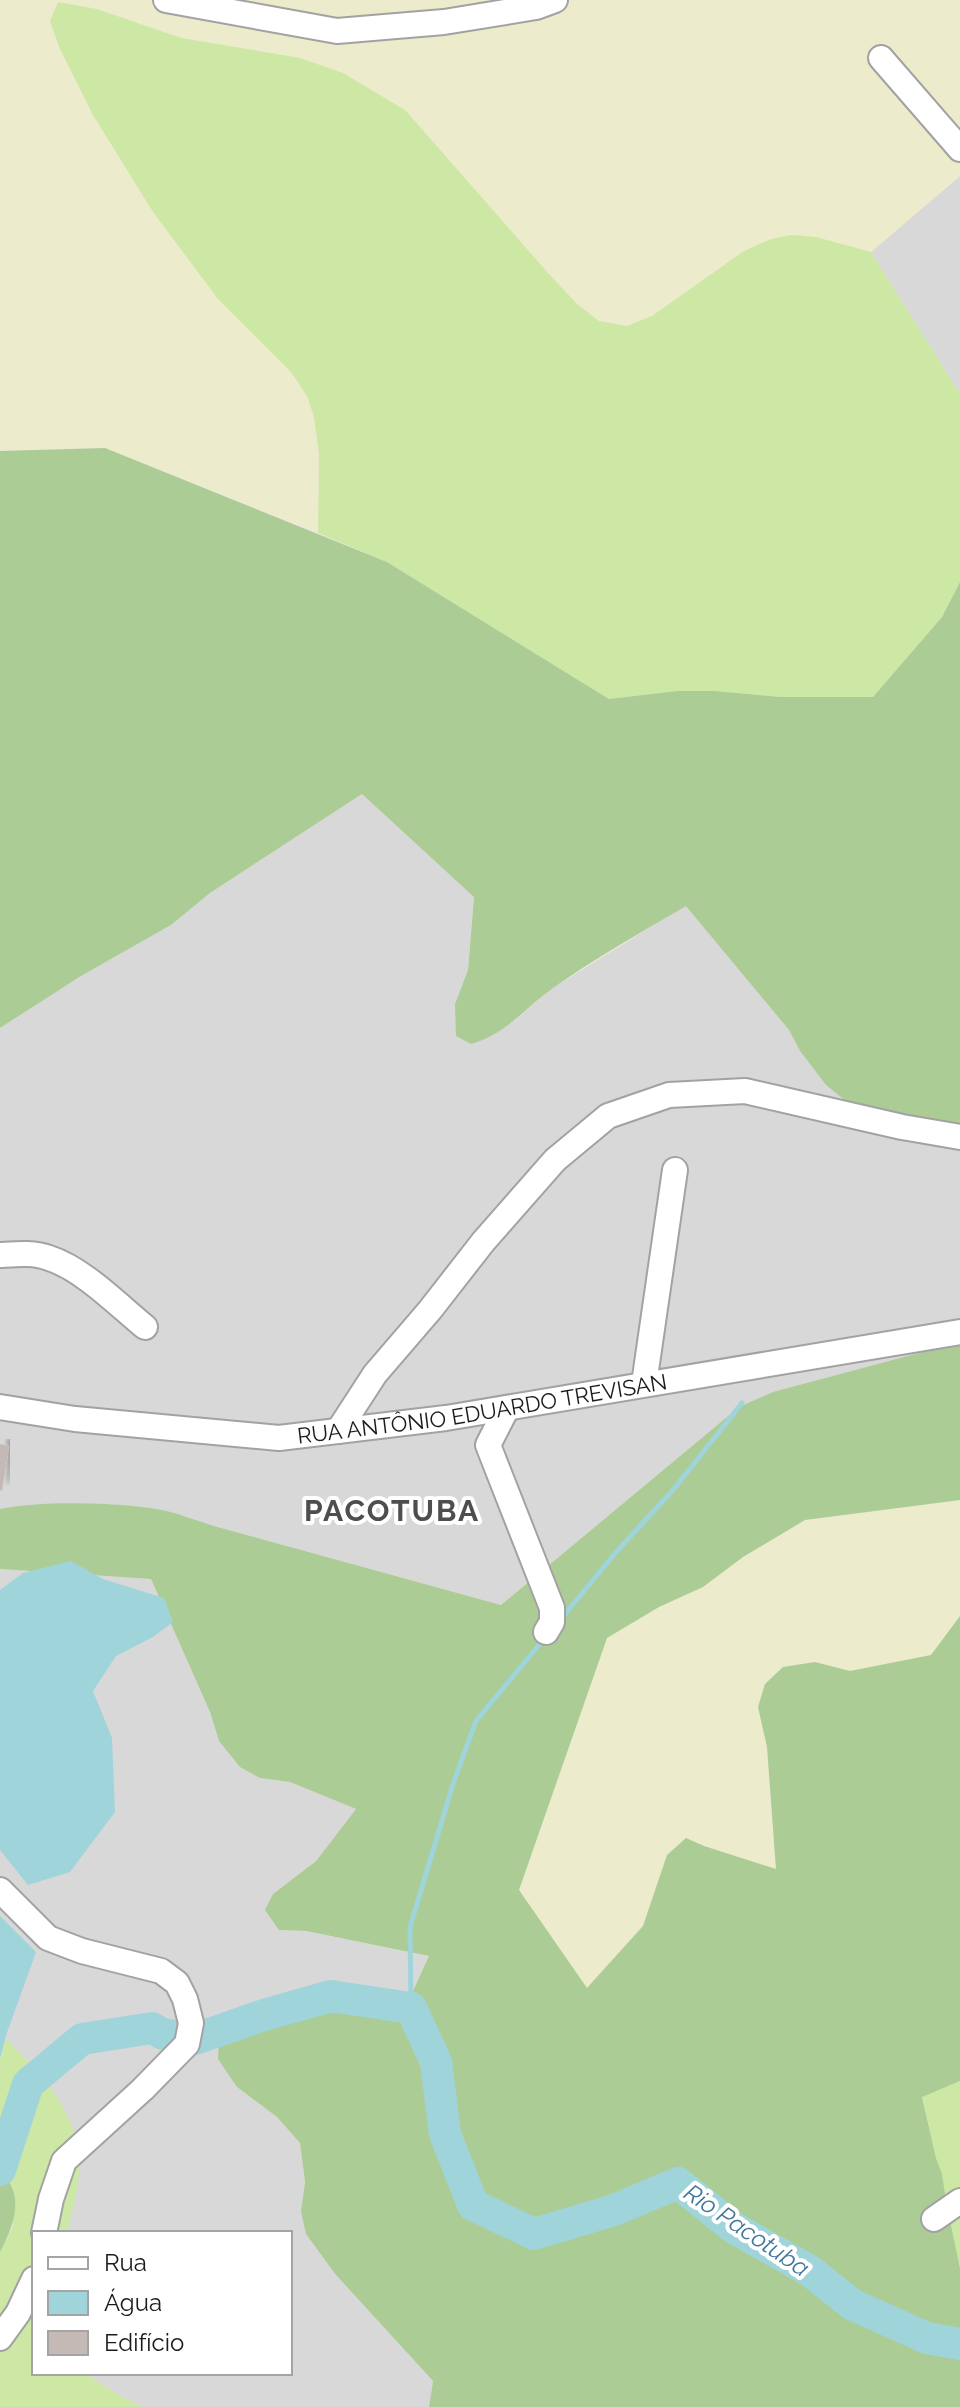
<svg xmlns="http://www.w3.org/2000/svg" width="960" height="2407" viewBox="0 0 960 2407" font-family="Raleway,sans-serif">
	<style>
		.residential { fill: #d9d8d8 }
		.farmland { fill: #ecebcb }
		.grass { fill: #cde8a5 }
		.forest { fill: #abcc95 }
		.water { fill: #a0d4db }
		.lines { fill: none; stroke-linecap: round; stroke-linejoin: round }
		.stream { stroke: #a0d4db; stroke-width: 5 }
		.river { stroke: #a0d4db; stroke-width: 32 }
		.building { fill: #c4b9b4; filter: url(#shadow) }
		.minor-casing { stroke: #a2a2a2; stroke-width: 28 }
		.minor { stroke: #fff; stroke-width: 24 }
		.labels { text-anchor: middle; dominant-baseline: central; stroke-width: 8; stroke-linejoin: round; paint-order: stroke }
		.street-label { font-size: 22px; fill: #1b1b1b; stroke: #fff }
		.water-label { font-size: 24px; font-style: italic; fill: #43789a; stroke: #fff }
		.district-label { font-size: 30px; font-weight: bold; letter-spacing: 2px; fill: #4e4e4e; stroke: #fff }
	</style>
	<defs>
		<filter id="shadow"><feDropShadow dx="7" dy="-7" stdDeviation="2" flood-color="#0004"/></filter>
	</defs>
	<rect width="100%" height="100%" fill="#ede7e0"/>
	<g class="residential">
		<polygon points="960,176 960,394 871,252"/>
		<polygon points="362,794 474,896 468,970 455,1004 514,1021 551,989 686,905 789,1030 800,1051 826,1085 848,1103 960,1148 960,1342 739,1407 501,1605 214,1526 167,1511 130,1506 55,1504 0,1509 0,1028 81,976 171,925 210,893"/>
		<polygon points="0,1569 151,1579 210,1712 219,1741 260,1778 290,1782 356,1809 316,1861 273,1894 279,1930 306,1931 429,1956 401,2017 345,2012 316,2006 287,2006 243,2017 237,2087 277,2117 300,2143 305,2182 301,2211 336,2275 433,2381 429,2407 143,2407 117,2394 84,2373 290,2373 290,2233 67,2233 77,2187 38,2072 6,2039 12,2012 0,1959"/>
	</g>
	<g class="farmland">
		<polygon points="0,0 960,0 960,176 871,252 816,237 744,251 652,316 627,326 599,321 577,304 549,274 219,46 181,38 97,9 50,21 60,49 93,115 153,212 291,372 307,396 314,417 319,454 318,533 105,448 0,451"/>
		<polygon points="960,1500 960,1616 931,1655 850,1671 815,1662 758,1708 767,1747 776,1870 686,1839 667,1855 643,1926 587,1988 519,1890 607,1638 659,1607 703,1587 743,1557 805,1520"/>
	</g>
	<g class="grass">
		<polygon points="58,2 97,9 181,38 300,58 343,73 405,110 549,274 577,304 599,321 627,326 652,316 744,251 771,239 791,235 816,237 871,252 960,394 960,582 942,617 873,697 780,697 715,691 677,691 609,699 387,562 318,533 319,454 314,417 307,396 291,372 218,299 153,212 93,115 60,49 50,21"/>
		<path d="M6,2039C50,2084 88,2121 77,2190C74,2204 70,2219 67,2233H34V2373H84L117,2394L143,2407H0V2252L13,2226L7,2177L0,2171V2059Z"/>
		<polygon points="960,2081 960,2268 946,2207 942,2174 936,2158 922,2096"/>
	</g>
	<g class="forest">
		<path d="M105,448L387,562L609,699L677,691H715L780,697H873L942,617L960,582V1137L848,1103L826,1085L800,1051L789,1030L686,906C642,932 595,958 553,988C525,1008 505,1035 471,1044L456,1036L455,1004L468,970L474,897L362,794L210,893L171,925L81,976L0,1028V451Z"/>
		<path d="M960,1342V1500L805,1520L743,1557L703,1587L659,1607L607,1638L519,1890L587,1988L643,1926L667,1855L686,1838L704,1846L776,1869L767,1747L758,1707L765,1684L783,1667L815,1662L850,1671L931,1655L960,1616V2081L922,2097L936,2158L942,2174L947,2207L960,2268V2407H429L433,2381L336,2275L306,2234L301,2211L305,2182L300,2143L277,2117L237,2087L218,2059L219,2039L244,2017L287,2006H316L345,2012L401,2017L429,1956L306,1931L279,1930L265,1910L273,1894L316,1861L356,1809L290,1782L260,1778L240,1767L219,1741L210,1712L151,1579L0,1569V1509C40,1500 126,1502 167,1511C182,1515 198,1521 214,1526L501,1605L739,1407L773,1392Z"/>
		<path d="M0,2171C26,2195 14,2225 0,2252Z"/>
	</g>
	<g class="water">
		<polygon points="71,1561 103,1579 164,1598 173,1622 153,1637 116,1656 93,1691 112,1738 115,1812 70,1872 28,1885 0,1850 0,1590 23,1573"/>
		<polygon points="0,1916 36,1952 8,2030 0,2059"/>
	</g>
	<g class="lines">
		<g class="stream">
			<polyline points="560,1620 617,1551 673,1490 742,1403"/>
			<polyline points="411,2008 410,1927 453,1784 476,1721 543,1640"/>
		</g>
		<polyline class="river" points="0,2170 28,2084 82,2039 152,2028 163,2034 195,2039 264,2015 331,1996 411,2008 436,2062 445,2134 473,2205 534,2234 614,2210 678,2183 734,2228 810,2271 853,2305 927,2338 960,2344"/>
	</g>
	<polygon class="building" points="0,1444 9,1446 2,1491 0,1490"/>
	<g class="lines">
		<defs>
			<g id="minor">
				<polyline points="166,0 337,31 444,22 536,7 555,0"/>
				<polyline points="881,58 960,149"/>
				<path d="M0,1255C16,1254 34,1252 49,1258C83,1269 117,1304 145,1327"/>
				<polyline points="644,1384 675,1170"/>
				<path id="s1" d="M0,1407L75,1419L279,1438L446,1418L960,1332"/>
				<polyline points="507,1408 488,1445 552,1608 552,1622 546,1632"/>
				<polyline points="338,1431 375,1374 430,1310 483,1242 555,1160 608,1116 669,1095 745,1091 902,1127 960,1137"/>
				<polyline points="0,1890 48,1938 82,1951 161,1971 177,1983 185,1999 191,2023 187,2044 143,2089 64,2161 51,2199 44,2233"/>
				<polyline points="934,2219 960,2201"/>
				<polyline points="0,2338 18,2313 34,2279"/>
			</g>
		</defs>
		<use href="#minor" class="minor-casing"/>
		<use href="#minor" class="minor"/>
	</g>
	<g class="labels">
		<g class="street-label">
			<text stroke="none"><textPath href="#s1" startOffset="486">RUA ANTÔNIO EDUARDO TREVISAN</textPath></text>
		</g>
		<g class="water-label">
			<text transform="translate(747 2230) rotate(34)">Rio Pacotuba</text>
		</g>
		<g class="district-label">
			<text x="392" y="1510">PACOTUBA</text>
		</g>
	</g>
	<rect x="32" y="2231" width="260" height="144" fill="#ffffff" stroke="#a4a4a4" stroke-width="2"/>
	<rect x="48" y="2257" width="40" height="12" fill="#ffffff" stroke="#a4a4a4" stroke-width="2"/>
	<text x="104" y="2271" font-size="24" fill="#1b1b1b">Rua</text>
	<rect x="48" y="2291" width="40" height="24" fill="#a0d4db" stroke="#a4a4a4" stroke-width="2"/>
	<text x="104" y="2311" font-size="24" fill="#1b1b1b">Água</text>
	<rect x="48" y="2331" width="40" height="24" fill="#c4b9b4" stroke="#a4a4a4" stroke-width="2"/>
	<text x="104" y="2351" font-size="24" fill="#1b1b1b">Edifício</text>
</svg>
